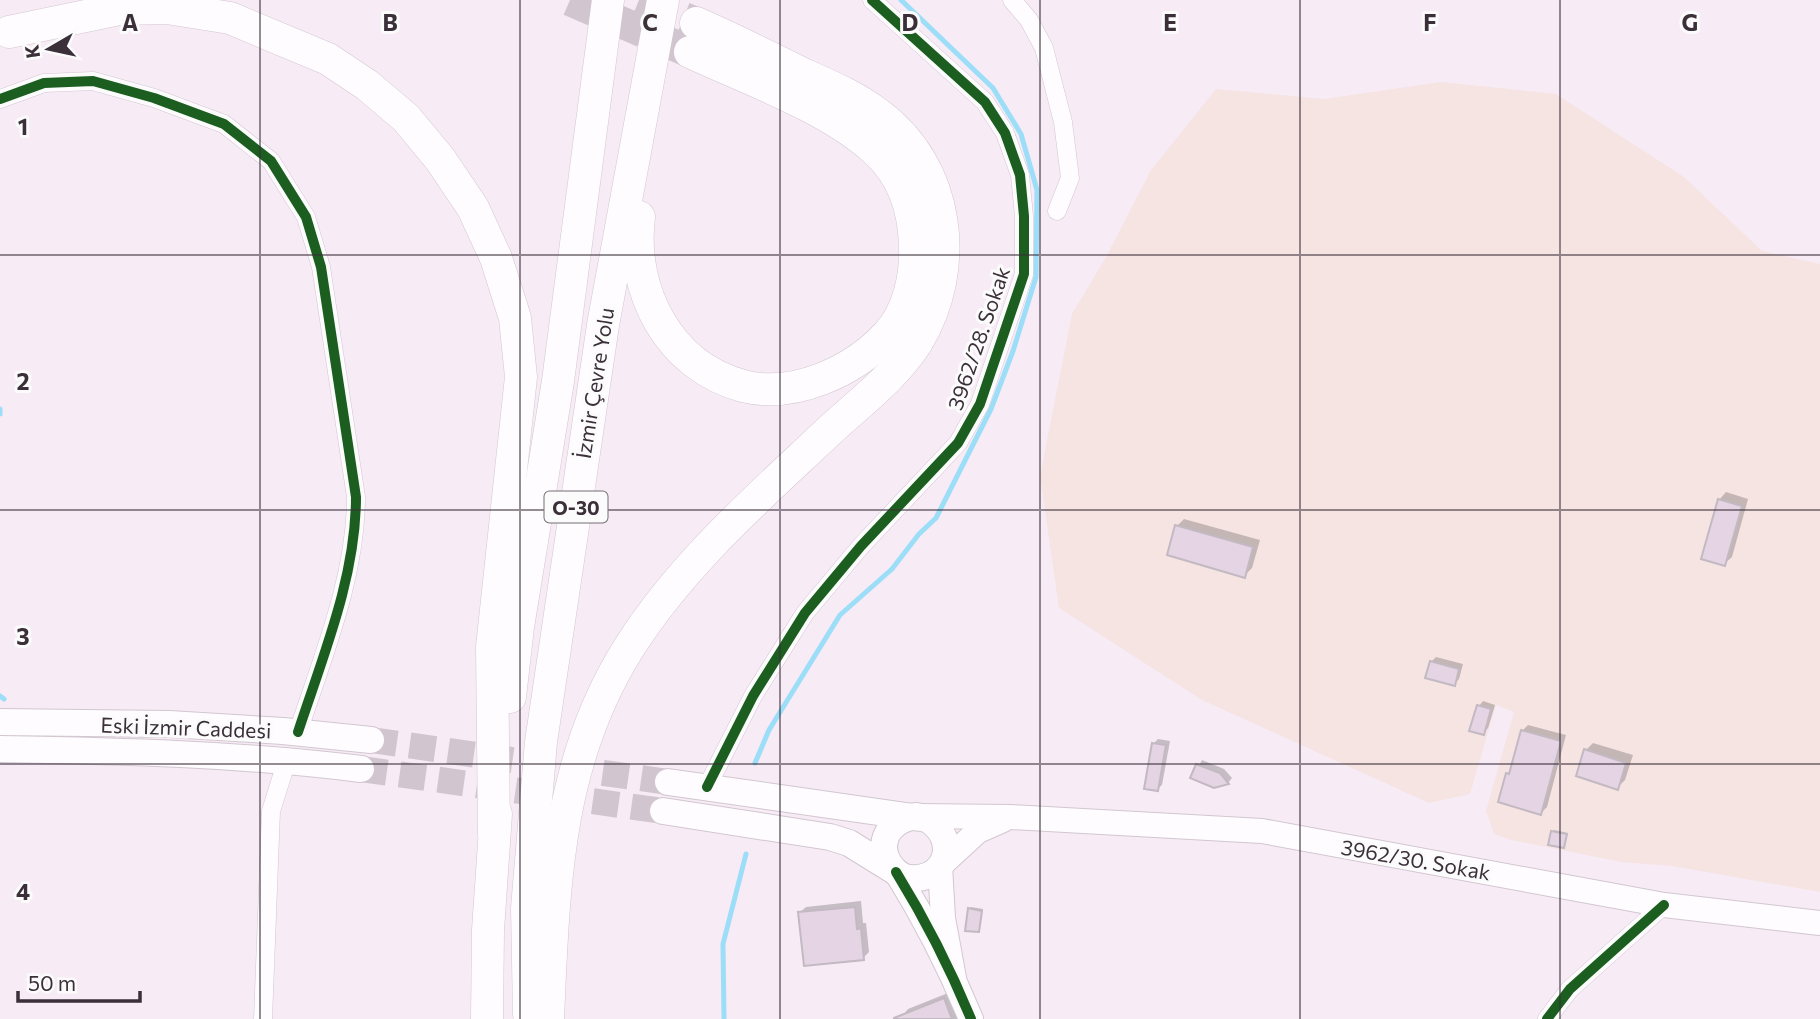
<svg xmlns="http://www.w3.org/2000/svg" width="1820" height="1019" viewBox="0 0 1820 1019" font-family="Commissioner,sans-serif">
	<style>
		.industrial { fill: #f6e4e3 }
		.shadow { fill: #0003 }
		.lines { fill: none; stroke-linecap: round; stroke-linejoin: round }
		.stream { stroke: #9cdef7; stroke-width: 5 }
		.building { fill: #e5d4e3; stroke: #c3b9c2; stroke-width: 2 }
		.primary-tunnel { stroke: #d1c6d0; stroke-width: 26; stroke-dasharray: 26 13; stroke-linecap: butt }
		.highway-tunnel { stroke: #d1c6d0; stroke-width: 32; stroke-dasharray: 32 16; stroke-linecap: butt }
		.street-casing { stroke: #d2c7d0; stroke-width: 19 }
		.secondary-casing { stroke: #d2c7d0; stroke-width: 26 }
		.primary-casing { stroke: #d2c7d0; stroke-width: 28 }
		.highway-casing { stroke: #d2c7d0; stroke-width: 33 }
		.street { stroke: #fefcfe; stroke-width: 18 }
		.secondary { stroke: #fefcfe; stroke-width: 24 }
		.primary { stroke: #fefcfe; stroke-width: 26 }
		.highway { stroke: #fefcfe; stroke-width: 32 }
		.cycleway-casing { stroke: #fbfbfb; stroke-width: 15 }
		.cycleway { stroke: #1b5e20; stroke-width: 10 }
		.grid { fill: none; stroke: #3b303a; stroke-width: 2; stroke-opacity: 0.55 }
		.labels { text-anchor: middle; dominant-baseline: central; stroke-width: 6; stroke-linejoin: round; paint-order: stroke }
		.shield { fill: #fbfbfb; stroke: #756d74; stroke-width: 2 }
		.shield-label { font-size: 19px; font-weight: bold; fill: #3b303a }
		.street-label { font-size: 21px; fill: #3b303a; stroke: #fbfbfb }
		.grid-label { font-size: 23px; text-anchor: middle; font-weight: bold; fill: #3b303a; stroke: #fbfbfb; stroke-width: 6; stroke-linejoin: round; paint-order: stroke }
	</style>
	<rect width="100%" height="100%" fill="#f7ebf6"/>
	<polygon class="industrial" points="1441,82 1556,94 1684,177 1762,251 1820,264 1820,892 1672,866 1621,862 1511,840 1494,834 1486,811 1514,712 1496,705 1470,794 1429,803 1202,700 1059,608 1040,476 1072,314 1106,257 1151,170 1216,89 1324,99"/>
	<g class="shadow">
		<polygon points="1726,492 1748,499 1732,557 1724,564 1719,500"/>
		<polygon points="1184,519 1260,540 1252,568 1244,576 1177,526"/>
		<polygon points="1436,657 1463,664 1459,679 1454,684 1431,662"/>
		<polygon points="1483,701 1495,705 1488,728 1483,733 1479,706"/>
		<polygon points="1528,725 1566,735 1547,807 1541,813 1508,774 1512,770 1522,731"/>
		<polygon points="1158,739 1170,741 1162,785 1157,789 1154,743"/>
		<polygon points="1593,743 1633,755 1625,780 1617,788 1586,750"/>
		<polygon points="1202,760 1224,769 1232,778 1228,783 1193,777"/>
		<polygon points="1554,830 1568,833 1563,847 1553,832"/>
		<polygon points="861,901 863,923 866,923 869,952 863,958 799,913 806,907"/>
		<polygon points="971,907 983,909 978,930 970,909"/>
		<polygon points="953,991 965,1019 900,1019 908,1009"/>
	</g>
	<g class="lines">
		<g class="stream">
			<polyline points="0,409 0,414"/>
			<polyline points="0,696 4,699"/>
			<polyline points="755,763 769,730 840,615 892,569 919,534 936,518 991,409 1013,351 1036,277 1037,190 1021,134 993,88 901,0"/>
			<polyline points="724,1019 723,944 746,854"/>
		</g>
	</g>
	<g class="building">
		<polygon points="1718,499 1742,506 1725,566 1701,559"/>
		<polygon points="1175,525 1253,547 1245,578 1167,555"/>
		<polygon points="1430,661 1459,669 1455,686 1425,678"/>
		<polygon points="1477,705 1491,709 1484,735 1469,731"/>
		<polygon points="1521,730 1561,741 1541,815 1498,802 1506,773 1509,774"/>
		<polygon points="1152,743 1166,745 1158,791 1144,789"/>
		<polygon points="1584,749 1626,763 1618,790 1576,776"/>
		<polygon points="1196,764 1220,773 1229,784 1214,788 1190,778"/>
		<polygon points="1551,831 1567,834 1564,848 1548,845"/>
		<polygon points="855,907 857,929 861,928 864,960 804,966 798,912"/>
		<polygon points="968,908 982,911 979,932 965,931"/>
		<polygon points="944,998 952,1019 894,1019 894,1018"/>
	</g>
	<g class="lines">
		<g class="primary-tunnel">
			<polyline points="371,740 668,782"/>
			<polyline points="361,769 663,811"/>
		</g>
		<g class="highway-tunnel">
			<polyline points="570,0 690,52"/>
			<polyline points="639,0 696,23"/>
		</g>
		<defs>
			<g id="street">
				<polyline points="1012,0 1029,20 1044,48 1063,122 1070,178 1057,211"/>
				<path d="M0,99L44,83L93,81L154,98L224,124L271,161L306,217L321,267L356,497C356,577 323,656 298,732"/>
				<polyline points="707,787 753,696 805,613 861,546 958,443 980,404 1024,274 1024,216 1020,175 1005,133 985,102 872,0"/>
				<polyline points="263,1019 271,811 287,760"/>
				<polyline points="1547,1019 1570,989 1664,905"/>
			</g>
			<g id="secondary">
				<polyline points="917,816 1010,817 1262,831 1664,905 1820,923"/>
				<path d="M896,872C925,919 950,968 971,1019"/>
				<polyline points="954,978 943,918 940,866 978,831 1003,820"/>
			</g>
			<g id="primary">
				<polyline points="0,722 169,724 283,731 371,740"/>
				<path d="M0,749C121,751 241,754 361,769"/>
				<path d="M663,811L830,837L849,843L904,877C945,886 962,840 927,819L668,782"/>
				<path d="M896,872C873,849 885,820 917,816"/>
			</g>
			<g id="highway">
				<polyline points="9,32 119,9 167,8 230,18 328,59 367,85 406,118 440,159 473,208 496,258 515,318 521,377 492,647 494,833"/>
				<path d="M639,217C630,290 668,366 743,386C794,399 854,371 887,335C909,312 916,276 915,246C914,209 904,176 876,151C830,108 748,79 690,52"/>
				<polyline points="510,697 518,627 558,381 608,0"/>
				<polyline points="529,1014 527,908 541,742 603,325 663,0"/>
				<polyline points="487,1019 488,930 496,814"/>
				<path d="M548,1019C554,886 556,762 630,646C683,563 757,499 828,432C858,404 895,377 917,342C962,268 950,167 878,114C856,97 830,86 805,75C769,57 733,39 696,23"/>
			</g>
		</defs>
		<use href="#street" class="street-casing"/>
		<use href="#secondary" class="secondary-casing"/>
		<use href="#primary" class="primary-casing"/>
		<use href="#highway" class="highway-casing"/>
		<use href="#street" class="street"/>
		<use href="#secondary" class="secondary"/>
		<use href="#primary" class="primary"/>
		<use href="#highway" class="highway"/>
		<defs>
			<g id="cycleway">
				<path d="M0,99L44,83L93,81L154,98L224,124L271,161L306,217L321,267L356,497C356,577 323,656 298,732"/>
				<polyline points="707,787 753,696 805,613 861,546 958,443 980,404 1024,274 1024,216 1020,175 1005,133 985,102 872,0"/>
				<path d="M896,872C925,919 950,968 971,1019"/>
				<polyline points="1547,1019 1570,989 1664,905"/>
			</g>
		</defs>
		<use href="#cycleway" class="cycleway-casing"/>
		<use href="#cycleway" class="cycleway"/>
	</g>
	<path class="grid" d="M260,0V1019M520,0V1019M780,0V1019M1040,0V1019M1300,0V1019M1560,0V1019M0,255H1820M0,510H1820M0,764H1820"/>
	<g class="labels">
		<rect class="shield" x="544.5" y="491.5" width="63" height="31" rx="5"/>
		<g class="shield-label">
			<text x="576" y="507">O-30</text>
		</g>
		<g class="street-label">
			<text transform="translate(978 338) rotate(-71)">3962/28. Sokak</text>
			<text transform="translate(594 383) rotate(-81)">İzmir Çevre Yolu</text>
			<text transform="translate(186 727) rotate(2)">Eski İzmir Caddesi</text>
			<text transform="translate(1416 859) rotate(10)">3962/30. Sokak</text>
		</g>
	</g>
	<g class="grid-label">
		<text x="130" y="31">A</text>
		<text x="390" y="31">B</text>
		<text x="650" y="31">C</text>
		<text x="910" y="31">D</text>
		<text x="1170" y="31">E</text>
		<text x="1430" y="31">F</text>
		<text x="1690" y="31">G</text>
		<text x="23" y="135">1</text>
		<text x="23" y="390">2</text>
		<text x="23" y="645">3</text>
		<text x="23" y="900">4</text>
	</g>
	<g transform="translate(49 49) rotate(261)" stroke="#fbfbfb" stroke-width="5" paint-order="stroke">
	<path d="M0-5L12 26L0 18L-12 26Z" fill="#3b303a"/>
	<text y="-10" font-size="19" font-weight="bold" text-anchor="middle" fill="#3b303a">K</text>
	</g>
	<path d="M18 991v10h122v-10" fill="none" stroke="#3b303a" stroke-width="3.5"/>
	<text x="28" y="991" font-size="21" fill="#3b303a" stroke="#fbfbfb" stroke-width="5" paint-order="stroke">50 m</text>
</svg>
